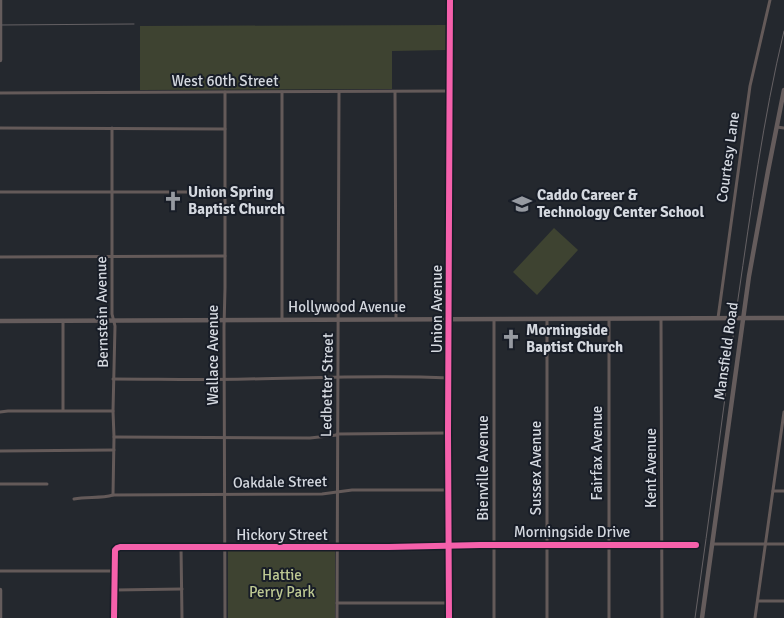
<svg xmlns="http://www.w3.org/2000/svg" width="784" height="618" viewBox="0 0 784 618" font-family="Signika,sans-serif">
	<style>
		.green { fill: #3e4331 }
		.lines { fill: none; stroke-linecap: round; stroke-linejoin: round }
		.minor { stroke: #645a59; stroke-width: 3 }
		.tertiary { stroke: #645a59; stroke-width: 4 }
		.secondary { stroke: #655c5c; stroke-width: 4.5 }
		.rail { stroke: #656164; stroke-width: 1 }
		.cycleway-casing { stroke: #181d27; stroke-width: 9 }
		.cycleway { stroke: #f560ab; stroke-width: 6 }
		.labels { text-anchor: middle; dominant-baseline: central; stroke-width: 4; stroke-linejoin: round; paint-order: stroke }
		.street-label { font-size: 15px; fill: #d4d8df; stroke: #181d27 }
		.poi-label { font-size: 15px; font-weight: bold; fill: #d4d8df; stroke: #181d27; text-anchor: start }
		.park-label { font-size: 15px; fill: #bec993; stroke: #181d27 }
	</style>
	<rect width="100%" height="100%" fill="#24282e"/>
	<g class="green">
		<polygon points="446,25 446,50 392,51 392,89 140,90 140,26"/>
		<polygon points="554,228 578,250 537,295 513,272"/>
		<rect x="228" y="550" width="107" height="68"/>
	</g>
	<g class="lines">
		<g class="minor">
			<polyline points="282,92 282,320"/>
			<polyline points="395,92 396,319"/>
			<polyline points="0,93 450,91"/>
			<polyline points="777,127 784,128"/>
			<polyline points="0,128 225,129"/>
			<polyline points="112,128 112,314 115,326 113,411 114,437 113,495"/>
			<polyline points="0,192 225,192"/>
			<polyline points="0,257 225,256"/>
			<polyline points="718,318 750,86 770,0"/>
			<polyline points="494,319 494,618"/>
			<polyline points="547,319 547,618"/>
			<polyline points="661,319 662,618"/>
			<polyline points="63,321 63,410"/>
			<path d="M113,379C158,379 202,380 247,379C314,378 382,375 449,378"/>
			<polyline points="0,412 8,411 113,411"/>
			<polyline points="337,434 448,433"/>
			<polyline points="114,437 310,438 337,435"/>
			<polyline points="0,451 114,450"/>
			<polyline points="0,484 47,484"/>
			<polyline points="773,491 784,491"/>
			<path d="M74,499C87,496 100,499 113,495L322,494L352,490H448"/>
			<polyline points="712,544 784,544"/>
			<polyline points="181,547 182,618"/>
			<polyline points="0,571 115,571"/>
			<polyline points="115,590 182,589"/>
			<polyline points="758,601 784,601"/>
			<polyline points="337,603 449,603"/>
			<polyline points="114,618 115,550 117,548 120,547 389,547 480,545 696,545"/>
			<polyline points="225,618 224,327 225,288 225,92"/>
			<path d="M337,618C337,443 339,267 339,92"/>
			<polyline points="609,618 609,319"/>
			<polyline points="755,618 784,412"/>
		</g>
		<polyline class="tertiary" points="449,618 448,433 450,0"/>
		<g class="secondary">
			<polyline points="0,60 0,0"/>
			<polyline points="0,321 784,318"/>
			<polyline points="0,590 0,618"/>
			<polyline points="702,618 749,276 768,171 784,90"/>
		</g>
		<g class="rail">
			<polyline points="0,25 134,24"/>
			<path d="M695,618C710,512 724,406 738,299C751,210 763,119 784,31"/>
		</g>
		<defs>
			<g id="cycleway">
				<polyline points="114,618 115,550 117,548 120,547 389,547 480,545 696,545"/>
				<polyline points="449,618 448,433 450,0"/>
			</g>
		</defs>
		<use href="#cycleway" class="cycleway-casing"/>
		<use href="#cycleway" class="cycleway"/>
	</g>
	<defs>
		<symbol id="church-bare" viewBox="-9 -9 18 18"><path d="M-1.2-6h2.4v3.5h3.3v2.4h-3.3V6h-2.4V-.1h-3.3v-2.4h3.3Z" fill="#969aa1" stroke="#181d27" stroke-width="2.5" paint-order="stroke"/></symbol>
		<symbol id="school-bare" viewBox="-9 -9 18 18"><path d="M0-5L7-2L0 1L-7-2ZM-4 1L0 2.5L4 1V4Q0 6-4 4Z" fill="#969aa1" stroke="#181d27" stroke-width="2.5" paint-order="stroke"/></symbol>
	</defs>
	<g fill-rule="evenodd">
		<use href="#church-bare" x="159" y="187" width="28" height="28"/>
		<use href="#school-bare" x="508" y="190" width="28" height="28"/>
		<use href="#church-bare" x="497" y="325" width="28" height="28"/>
	</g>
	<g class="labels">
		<g class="street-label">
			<text x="225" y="81">West 60th Street</text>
			<text transform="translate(728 157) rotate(-82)">Courtesy Lane</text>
			<text x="347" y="307">Hollywood Avenue</text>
			<text transform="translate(437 309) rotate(-90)">Union Avenue</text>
			<text transform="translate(102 312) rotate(-91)">Bernstein Avenue</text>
			<text transform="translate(726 351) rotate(-82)">Mansfield Road</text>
			<text transform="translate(213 355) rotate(-90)">Wallace Avenue</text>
			<text transform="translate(327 385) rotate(-89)">Ledbetter Street</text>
			<text transform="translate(597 453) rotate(-90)">Fairfax Avenue</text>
			<text transform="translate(483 468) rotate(-90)">Bienville Avenue</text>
			<text transform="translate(536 468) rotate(-90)">Sussex Avenue</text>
			<text transform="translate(651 468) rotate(-90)">Kent Avenue</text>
			<text transform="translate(280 482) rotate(-1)">Oakdale Street</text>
			<text x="572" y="532">Morningside Drive</text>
			<text x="282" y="535">Hickory Street</text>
		</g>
		<g class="poi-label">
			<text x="188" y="192">Union Spring<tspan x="188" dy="17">Baptist Church</tspan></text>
			<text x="537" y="195">Caddo Career &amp;<tspan x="537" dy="17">Technology Center School</tspan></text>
			<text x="526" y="330">Morningside<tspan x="526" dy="17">Baptist Church</tspan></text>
		</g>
		<g class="park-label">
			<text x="282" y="575">Hattie<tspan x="282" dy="17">Perry Park</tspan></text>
		</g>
	</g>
</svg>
